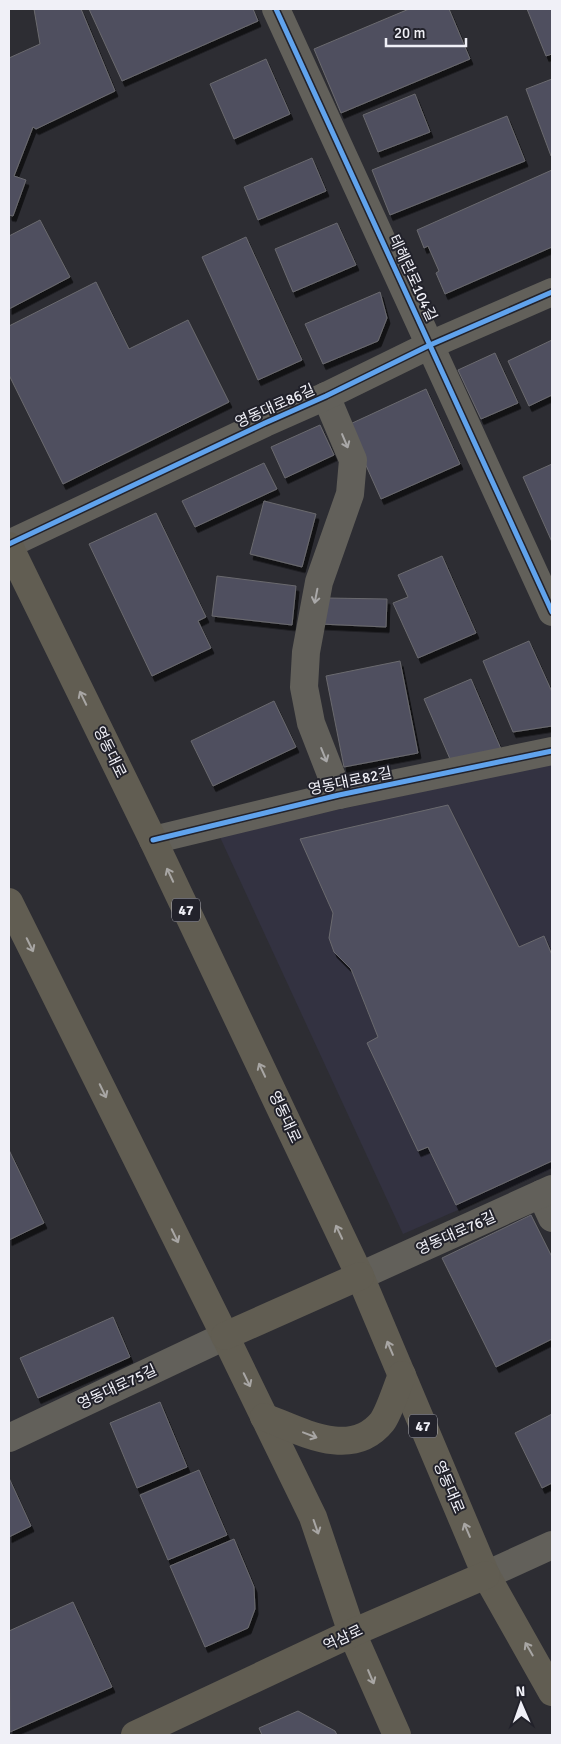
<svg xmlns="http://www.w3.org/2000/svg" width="561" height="1744" viewBox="0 0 561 1744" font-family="Signika,'Noto Sans KR',sans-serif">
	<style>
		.built { fill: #333241 }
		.building { fill: #504f5e; stroke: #6a6a6f; filter: url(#shadow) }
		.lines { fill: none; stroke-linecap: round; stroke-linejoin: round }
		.minor { stroke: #62605a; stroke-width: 28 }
		.major { stroke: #615d52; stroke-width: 28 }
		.cycleway-casing { stroke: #22222b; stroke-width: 8 }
		.cycleway { stroke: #60a3ed; stroke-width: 5 }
		.oneway { stroke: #a9a8a8 }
		.oneway2 { stroke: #a8a6a4 }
		.labels { text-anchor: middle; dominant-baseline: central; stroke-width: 4; stroke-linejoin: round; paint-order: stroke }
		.shield { fill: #22222b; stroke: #b2b2ba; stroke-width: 1 }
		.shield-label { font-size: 14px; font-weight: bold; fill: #f0f0f7 }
		.street-label { font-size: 15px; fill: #f0f0f7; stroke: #22222b }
	</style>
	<defs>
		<filter id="shadow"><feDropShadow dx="3" dy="5.5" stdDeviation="0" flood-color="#0009"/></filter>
	</defs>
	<rect width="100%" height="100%" fill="#2d2d33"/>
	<polygon class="built" points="552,764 552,1169 403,1234 219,835"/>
	<g class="building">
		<polygon points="34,9 81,9 115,91 36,129 33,127 14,176 26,180 13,216 9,215 9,58 40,44"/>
		<polygon points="89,9 253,9 258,21 122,81"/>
		<polygon points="409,9 449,9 470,59 341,113 314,49"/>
		<polygon points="527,9 552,9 552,54 546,56"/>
		<polygon points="266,59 290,114 234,139 210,84"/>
		<polygon points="552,79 552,156 551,156 526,89"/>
		<polygon points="415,94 430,132 378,152 363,115"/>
		<polygon points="507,116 525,161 390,215 372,170"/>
		<polygon points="312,158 326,191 258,220 244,187"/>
		<polygon points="552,170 552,247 445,294 436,273 439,271 428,246 424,248 417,230"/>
		<polygon points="40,220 70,277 9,309 9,236"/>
		<polygon points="337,223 356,265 293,292 275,249"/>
		<polygon points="246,237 302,360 258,380 202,257"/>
		<polygon points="96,282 129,349 188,320 229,402 63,484 9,375 9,326"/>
		<polygon points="380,292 387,318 378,341 323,364 305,324"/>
		<polygon points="552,340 552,395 529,406 508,361"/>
		<polygon points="495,353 518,403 481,419 458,370"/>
		<polygon points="426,389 460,464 381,499 348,425"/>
		<polygon points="320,425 334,455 285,478 271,447"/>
		<polygon points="264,463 277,489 195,527 182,501"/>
		<polygon points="552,464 552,542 523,477"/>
		<polygon points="264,501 316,514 302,567 250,554"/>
		<polygon points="156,513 206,617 198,621 211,648 152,676 89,544"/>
		<polygon points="442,556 476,633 418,658 393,603 408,597 398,575"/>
		<polygon points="217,576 296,586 292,625 212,616"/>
		<polygon points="327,598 387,599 386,627 320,624"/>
		<polygon points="529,641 552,692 552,726 513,732 483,661"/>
		<polygon points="400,661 418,753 344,767 326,676"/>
		<polygon points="471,679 501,749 450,759 424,699"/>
		<polygon points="274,701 296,747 213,786 191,741"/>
		<polygon points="448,805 519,947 544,936 552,955 552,1161 456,1205 428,1147 418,1151 367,1043 378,1037 351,969 334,952 329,938 333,913 300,839"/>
		<polygon points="9,1150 44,1223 9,1240"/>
		<polygon points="531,1215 552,1257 552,1339 496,1367 442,1258"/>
		<polygon points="113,1317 130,1357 38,1398 20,1358"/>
		<polygon points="160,1402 187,1467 137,1488 110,1423"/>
		<polygon points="552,1414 552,1483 542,1488 515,1433"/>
		<polygon points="199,1470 227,1535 168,1560 140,1495"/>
		<polygon points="9,1478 31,1526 9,1537"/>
		<polygon points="234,1539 254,1587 255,1609 248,1628 205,1647 170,1566"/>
		<polygon points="73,1602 112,1687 10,1732 9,1631"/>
		<polygon points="298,1711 335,1731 337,1735 262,1735 259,1728"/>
	</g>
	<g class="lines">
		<g class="minor">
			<polyline points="276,9 552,612"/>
			<polyline points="326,396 353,460 350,494 319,582 306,652 304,687 311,723 339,795"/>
			<polyline points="9,544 265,423 326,396 430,345 552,292"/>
			<polyline points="153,840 339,795 552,751"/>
			<polyline points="541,1194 552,1218"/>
			<polyline points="360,1276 552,1189"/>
			<polyline points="9,1438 225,1336"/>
			<polyline points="486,1575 552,1545"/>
		</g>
		<g class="major">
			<polyline points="9,546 153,840 360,1276 486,1575 552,1692"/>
			<polyline points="9,902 225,1336 313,1517 352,1633 397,1735"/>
			<polyline points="225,1336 360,1276"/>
			<path d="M264,1417C301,1431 351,1460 382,1422C389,1413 397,1387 402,1375"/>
			<polyline points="135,1735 352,1633 486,1575"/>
		</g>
		<defs>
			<g id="cycleway">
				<polyline points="276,9 552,612"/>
				<polyline points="9,544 265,423 326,396 430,345 552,292"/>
				<polyline points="153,840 339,795 552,751"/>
			</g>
		</defs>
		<use href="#cycleway" class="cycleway-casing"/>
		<use href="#cycleway" class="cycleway"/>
	</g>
	<defs><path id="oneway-shaft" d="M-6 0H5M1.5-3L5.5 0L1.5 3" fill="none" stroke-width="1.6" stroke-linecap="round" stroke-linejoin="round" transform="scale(1.25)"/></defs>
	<g class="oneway">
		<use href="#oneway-shaft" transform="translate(345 441) rotate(67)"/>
		<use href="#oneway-shaft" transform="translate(316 596) rotate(101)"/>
		<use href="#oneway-shaft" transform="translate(324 755) rotate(68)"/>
	</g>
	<g class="oneway2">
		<use href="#oneway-shaft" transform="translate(83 698) rotate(-116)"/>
		<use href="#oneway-shaft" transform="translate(170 875) rotate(-115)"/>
		<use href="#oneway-shaft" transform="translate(30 945) rotate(64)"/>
		<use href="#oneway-shaft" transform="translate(262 1070) rotate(-115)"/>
		<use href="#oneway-shaft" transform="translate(103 1091) rotate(64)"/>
		<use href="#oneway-shaft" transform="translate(339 1232) rotate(-115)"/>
		<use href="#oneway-shaft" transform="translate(175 1236) rotate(64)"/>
		<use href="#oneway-shaft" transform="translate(390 1348) rotate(-113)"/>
		<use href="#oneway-shaft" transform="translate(247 1380) rotate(64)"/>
		<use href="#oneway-shaft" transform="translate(310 1435) rotate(21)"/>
		<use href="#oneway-shaft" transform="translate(316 1527) rotate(71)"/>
		<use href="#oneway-shaft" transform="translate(467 1530) rotate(-113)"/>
		<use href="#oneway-shaft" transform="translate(529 1649) rotate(-120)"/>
		<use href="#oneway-shaft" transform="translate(371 1677) rotate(67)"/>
	</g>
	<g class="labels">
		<g class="shield">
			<rect x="172" y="898.5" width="28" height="23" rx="4"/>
			<rect x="409" y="1414.5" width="28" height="23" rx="4"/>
		</g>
		<g class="shield-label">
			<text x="186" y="910">47</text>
			<text x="423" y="1426">47</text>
		</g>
		<g class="street-label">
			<text transform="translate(413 278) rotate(65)">테헤란로104길</text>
			<text transform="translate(275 406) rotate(-24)">영동대로86길</text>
			<text transform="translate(110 752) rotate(64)">영동대로</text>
			<text transform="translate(350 781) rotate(-12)">영동대로82길</text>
			<text transform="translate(285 1117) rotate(65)">영동대로</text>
			<text transform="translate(456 1233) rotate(-24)">영동대로76길</text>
			<text transform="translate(117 1387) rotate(-25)">영동대로75길</text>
			<text transform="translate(449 1487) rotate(67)">영동대로</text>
			<text transform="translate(343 1638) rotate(-25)">역삼로</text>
		</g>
	</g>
	<rect width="561" height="1744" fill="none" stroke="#f0f0f7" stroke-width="20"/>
	<g transform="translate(521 1704) rotate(358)" stroke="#22222b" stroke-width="4" paint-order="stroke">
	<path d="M0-4L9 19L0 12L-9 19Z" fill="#f0f0f7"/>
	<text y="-8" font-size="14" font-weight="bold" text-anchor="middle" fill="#f0f0f7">N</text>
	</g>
	<path d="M386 38v8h80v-8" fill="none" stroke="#f0f0f7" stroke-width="2.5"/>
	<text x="394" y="38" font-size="15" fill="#f0f0f7" stroke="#22222b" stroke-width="4" paint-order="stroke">20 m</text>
</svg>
